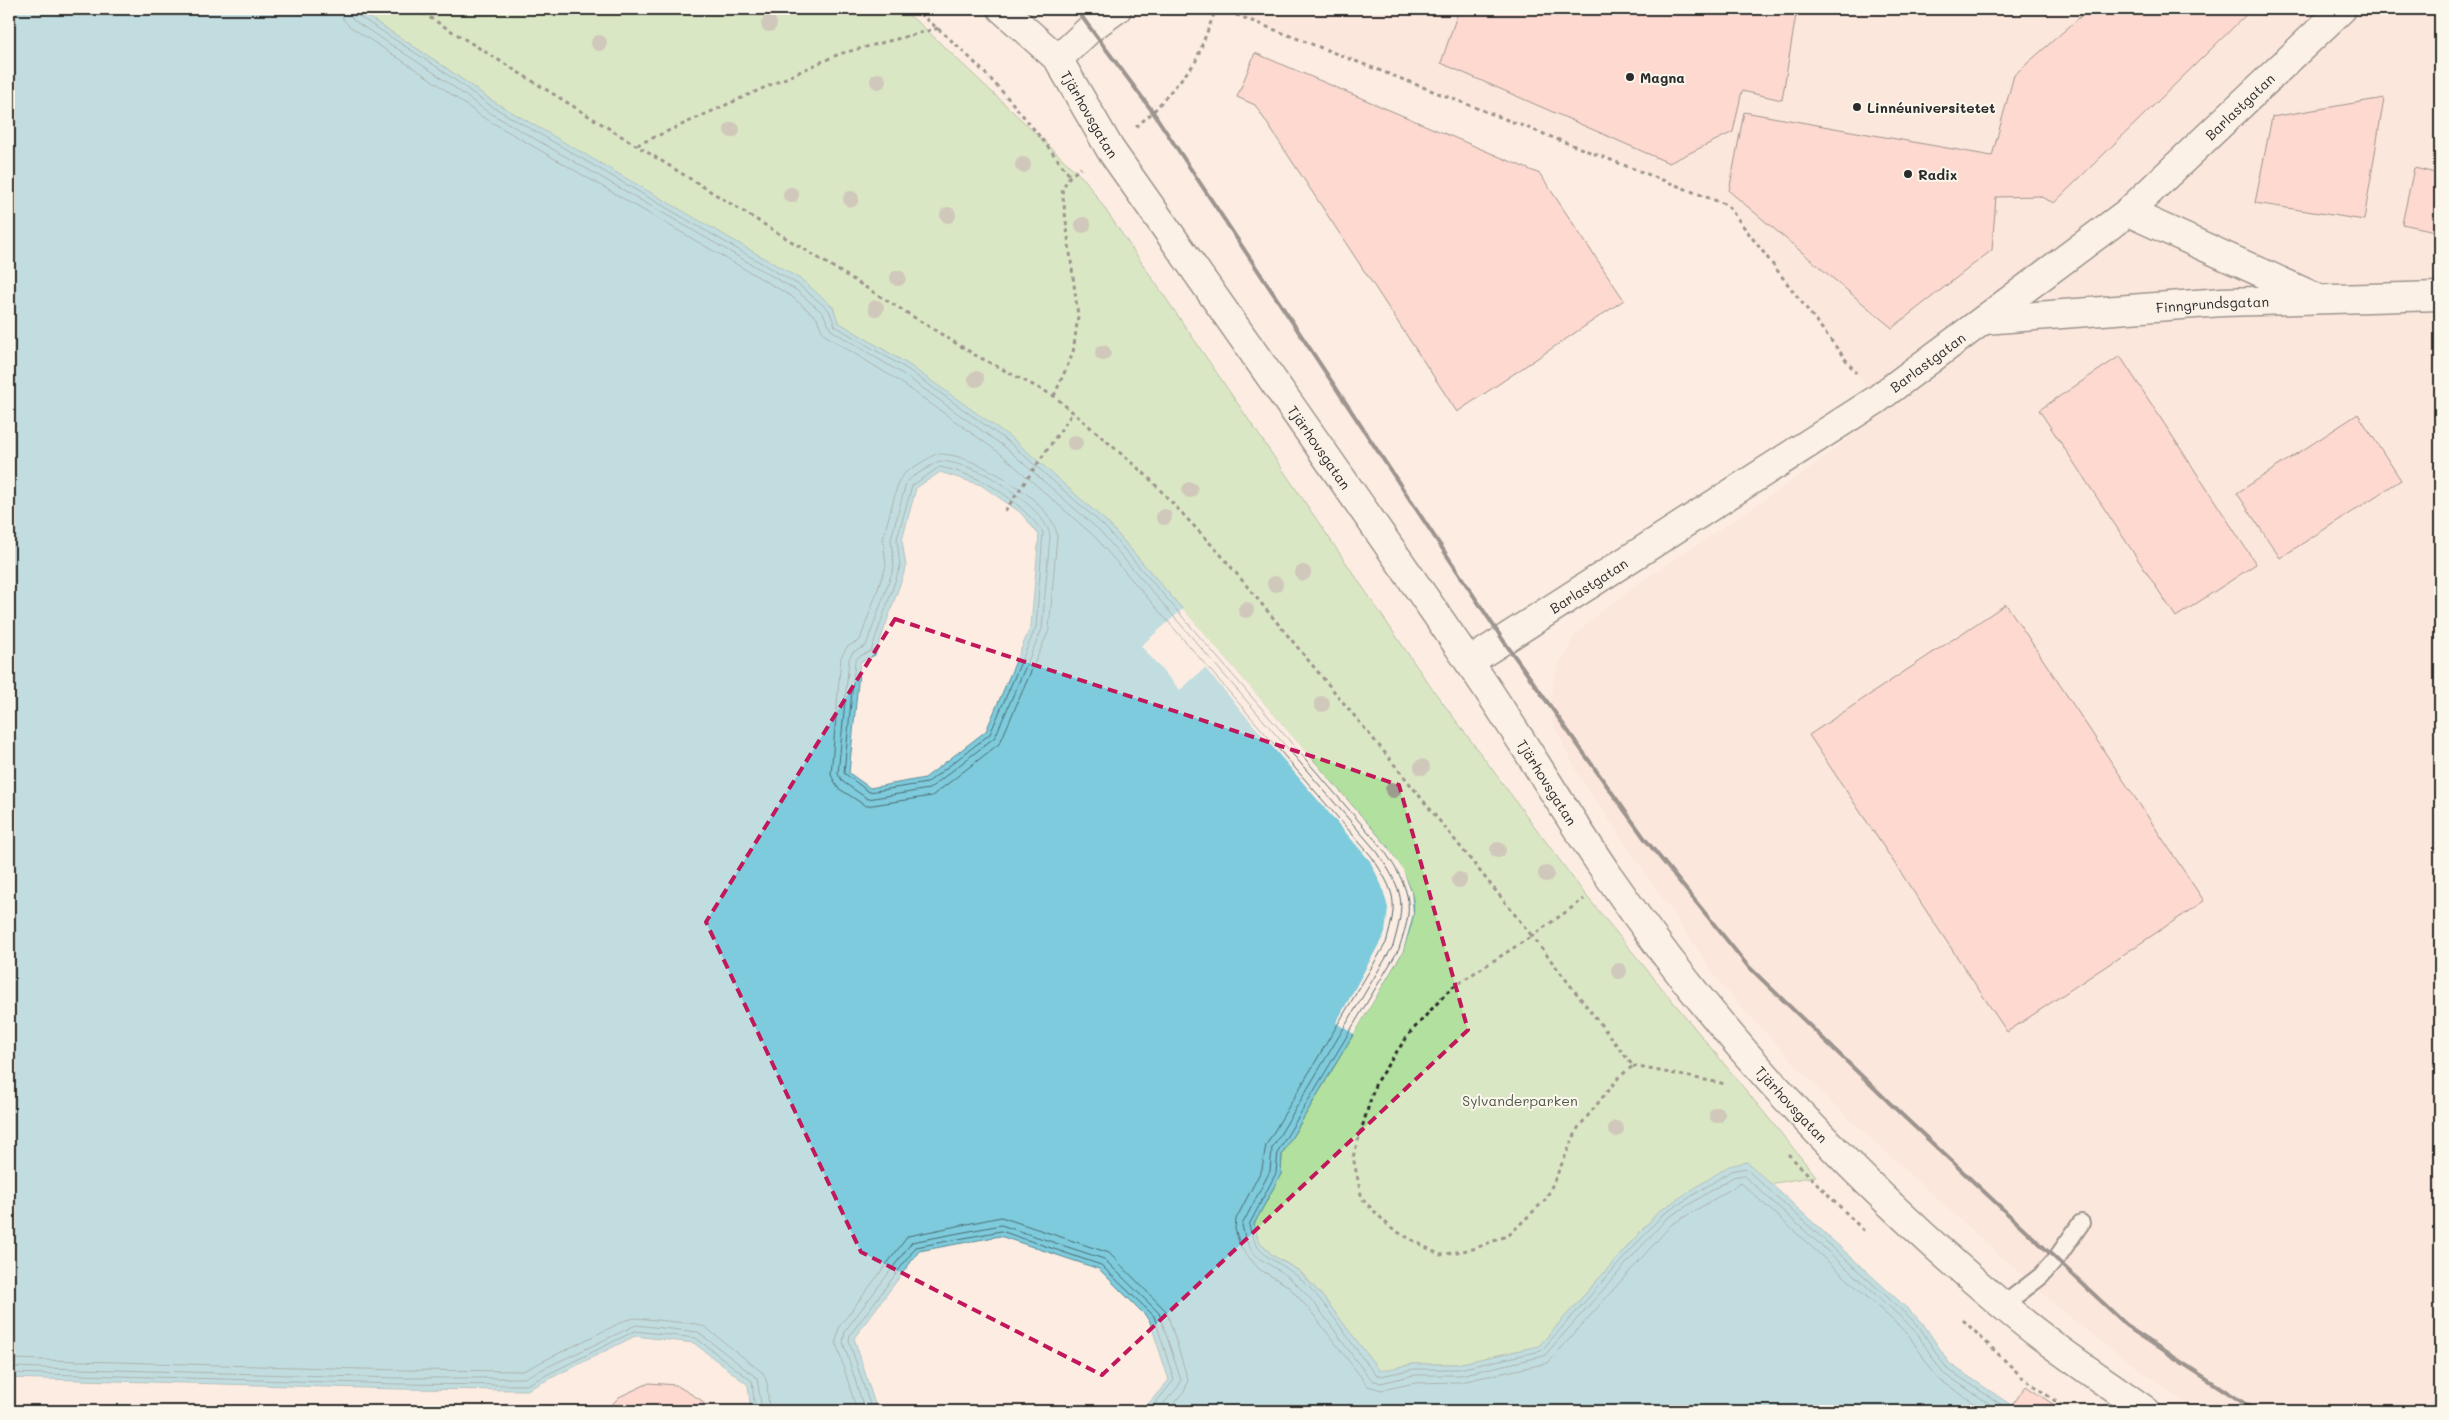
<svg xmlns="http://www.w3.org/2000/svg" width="2449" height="1420" viewBox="0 0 2449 1420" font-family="Mali,sans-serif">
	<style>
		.built { fill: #fddfd6 }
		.green { fill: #b2e09f; stroke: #6e8665 }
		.water { fill: #7dcbdc; stroke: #5c8b95; fill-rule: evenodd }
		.pier { fill: #fcece2 }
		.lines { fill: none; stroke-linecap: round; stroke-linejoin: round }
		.shore { stroke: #4c6b72; stroke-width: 1 }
		.building { fill: #fec2ba; stroke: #2b2b2b }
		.service-casing { stroke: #2b2b2b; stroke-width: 20 }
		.minor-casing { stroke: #2b2b2b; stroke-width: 31 }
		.secondary-casing { stroke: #2b2b2b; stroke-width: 31 }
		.path { stroke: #2b2b2b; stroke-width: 3; stroke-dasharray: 4 4; stroke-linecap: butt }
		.service { stroke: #fbf7ec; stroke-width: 16 }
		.minor { stroke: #fbf7ec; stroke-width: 28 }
		.secondary { stroke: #fbf7ec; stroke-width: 28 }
		.rail { stroke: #2b2b2b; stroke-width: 4 }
		.tree { fill: #9c9b8d }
		.marked { fill: none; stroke: #c2185b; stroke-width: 4; stroke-dasharray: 10 6; stroke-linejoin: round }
		.poi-dot { fill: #2b2b2b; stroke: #fbf7ec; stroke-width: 2 }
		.labels { text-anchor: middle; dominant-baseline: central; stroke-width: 4; stroke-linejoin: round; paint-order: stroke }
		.poi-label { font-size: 14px; font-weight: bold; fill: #2b2b2b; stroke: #fbf7ec; text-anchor: start }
		.street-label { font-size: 14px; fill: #2b2b2b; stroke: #fbf7ec }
		.park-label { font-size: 14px; fill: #4d5848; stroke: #fbf7ec }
	</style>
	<rect width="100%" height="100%" fill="#fcece2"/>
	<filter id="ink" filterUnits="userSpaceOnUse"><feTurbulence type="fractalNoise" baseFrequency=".02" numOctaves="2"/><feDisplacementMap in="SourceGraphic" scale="10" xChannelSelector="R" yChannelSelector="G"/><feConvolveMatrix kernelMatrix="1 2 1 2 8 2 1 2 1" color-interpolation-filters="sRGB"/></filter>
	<g filter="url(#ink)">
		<polygon class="built" points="1221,9 2440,9 2440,1411 2196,1411 2074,1321 1928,1191 1831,1102 1723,987 1578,774 1553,723 1551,701 1555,672 1574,637 1594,617 1643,581 1807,471 2076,256 1876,400 1727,205"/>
		<polygon class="green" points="356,9 900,9 919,23 1086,181 1428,683 1584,893 1816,1176 1769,1184 1747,1162 1659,1211 1539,1346 1458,1364 1413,1364 1380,1372 1324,1298 1300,1271 1272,1255 1258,1240 1254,1224 1281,1174 1282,1154 1403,951 1387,846 1108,523 909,365 838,322 833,307 491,100 439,63"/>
		<path class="water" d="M9,9H356L439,63L491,100L802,280L833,307L838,322L909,365L1013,439L1108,523L1387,846C1400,866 1417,891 1413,916C1411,928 1406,939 1403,951L1282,1154L1281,1174L1254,1224L1258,1240L1272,1255L1299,1271L1324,1298L1380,1371L1413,1364H1458L1539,1346L1659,1211L1729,1166L1747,1162L1922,1322L1950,1364L2020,1411H1142L1169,1380L1149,1319L1099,1269L1000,1236L919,1251L854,1338L877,1411H751L748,1385L694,1343L635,1336L527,1390L399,1389L9,1378ZM940,472L981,485L1020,512L1039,535L1031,626L986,731L925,778L870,788L849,773L860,662L875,655L906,567L902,540L916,488Z"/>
		<polygon class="pier" points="1183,609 1387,846 1403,870 1411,892 1413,914 1403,951 1354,1034 1336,1023 1385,933 1388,908 1382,886 1370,861 1205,668 1180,690 1141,646"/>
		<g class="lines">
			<g class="shore">
				<path d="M341,9L343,19L349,26L429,78L481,116L791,296L817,318L821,329L826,336L899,381L1001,454L1094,536L1372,857C1396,894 1398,901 1386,943L1266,1145L1262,1169L1236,1219L1235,1229L1241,1248L1259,1269L1288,1286L1309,1309L1368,1386L1382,1390L1415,1383L1461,1382L1548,1363L1671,1225L1741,1183L1908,1334L1937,1378L1986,1411"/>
				<path d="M348,9L353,20L433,72L485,110L796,290L823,313L831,330L903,374L1006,448L1100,531L1378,853C1404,893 1406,901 1393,946L1272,1148L1270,1171L1242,1225C1250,1266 1270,1259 1294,1282C1325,1310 1344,1349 1372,1380L1381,1383L1414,1375H1460L1544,1356L1666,1219L1733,1177L1743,1175L1914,1329L1942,1372L2000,1411"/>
				<path d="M355,9L357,15L437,67L488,104L799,285L829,310L835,326L907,369L1010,443L1104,526L1383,849C1396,868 1411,890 1408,914C1407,925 1402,938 1399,949L1278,1151L1276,1173L1249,1225C1257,1260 1273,1256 1297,1276C1327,1300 1350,1345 1376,1375L1381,1376L1414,1369H1459L1541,1351L1662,1215L1731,1171L1745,1168L1918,1325L1946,1368L2008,1409"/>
				<path d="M936,454C968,450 1055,501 1057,536L1049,630L1000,743L932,796L866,806L838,788L831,775L841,657L847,647L860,640L886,566L883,538L899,480L906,472Z"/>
				<path d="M939,461C952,461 975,469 987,475C1005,485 1048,515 1050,536L1042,629L995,737L929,789L868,799L843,782L838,774L849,659L853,652L866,646L894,567L891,539L906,483L911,478Z"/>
				<path d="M940,467C984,476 1015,497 1043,532L1036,627L990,734L927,783L869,792L844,773L855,661L858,657L871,651L900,567L897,539L912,486Z"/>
				<polyline points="9,1359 399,1370 523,1371 626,1320 636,1318 696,1324 705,1327 763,1373 767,1382 769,1411"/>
				<polyline points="9,1367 399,1378 524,1378 636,1325 698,1332 757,1378 762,1411"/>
				<polyline points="9,1373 399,1384 526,1385 635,1331 696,1338 752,1381 755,1411"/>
				<polyline points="857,1411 836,1342 839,1327 908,1236 1001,1217 1109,1253 1167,1312 1188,1380 1185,1390 1167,1411"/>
				<polyline points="865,1411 843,1342 845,1331 912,1242 1001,1225 1104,1259 1159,1313 1181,1380 1178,1387 1157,1411"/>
				<polyline points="872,1411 849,1341 850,1335 916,1247 1001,1231 1101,1265 1154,1316 1174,1380 1149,1411"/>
			</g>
		</g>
		<g class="building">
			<polygon points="1459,9 1797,9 1782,100 1742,91 1733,132 1669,163 1441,63"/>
			<polygon points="2089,9 2252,9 2054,203 2039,196 1996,197 1992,250 1892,328 1729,191 1744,112 1992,156 2014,75"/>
			<polygon points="1255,53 1540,174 1624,300 1457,412 1255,105 1237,97"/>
			<polygon points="2384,98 2364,220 2255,203 2272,117"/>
			<polygon points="2414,168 2440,174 2440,232 2402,224"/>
			<polygon points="2120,356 2256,564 2176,617 2039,410"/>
			<polygon points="2358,414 2401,480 2280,558 2237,493"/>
			<polygon points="2006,604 2204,901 2007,1032 1809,735"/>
			<polygon points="649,1383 676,1385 701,1400 709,1411 606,1411 619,1397"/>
			<polygon points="2026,1386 2063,1411 2008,1411"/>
		</g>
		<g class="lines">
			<defs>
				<polyline id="service" points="2002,1306 2041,1276 2056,1259 2081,1223"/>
				<g id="minor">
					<path id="s1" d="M1117,9L1092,27L1058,59L1110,149C1229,318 1348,486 1465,656C1516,729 1560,805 1610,878C1718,1036 1854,1179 2000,1303C2045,1342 2097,1376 2146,1411"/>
					<polyline points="2128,212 2315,297"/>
					<path id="s2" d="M1984,320L2222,302L2440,296"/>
					<path id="s3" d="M1469,662L1876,400L2128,212L2342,9"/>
				</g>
				<polyline id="secondary" points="1002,9 1058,59"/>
			</defs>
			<use href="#service" class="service-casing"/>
			<use href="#minor" class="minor-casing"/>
			<use href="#secondary" class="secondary-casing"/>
			<g class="path">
				<polyline points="416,9 975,355 1054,396 1147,476 1222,556 1385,753 1532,936 1451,988 1409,1034 1376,1082 1353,1157 1362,1199 1392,1229 1440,1255 1473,1249 1509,1235 1546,1199 1578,1128 1619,1077 1633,1066 1532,936 1584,899"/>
				<path d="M913,9C975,55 1024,114 1070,176"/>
				<polyline points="1221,9 1727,205 1856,373"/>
				<polyline points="1136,127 1153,112 1195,63 1216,9"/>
				<polyline points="637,145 839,54 939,28"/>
				<polyline points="1054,396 1073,353 1078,316 1062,189 1070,176 1081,168"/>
				<polyline points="1005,511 1073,412"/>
				<polyline points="1633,1066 1726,1084"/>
				<polyline points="1788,1154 1864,1231"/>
				<polyline points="1963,1320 2022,1377 2069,1411"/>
			</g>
			<use href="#service" class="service"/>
			<use href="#minor" class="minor"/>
			<use href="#secondary" class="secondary"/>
			<polyline class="rail" points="1076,9 1153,112 1503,640 1645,839 1747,965 1900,1113 2132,1330 2256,1411"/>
		</g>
		<g class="tree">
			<circle cx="769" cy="24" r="8"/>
			<circle cx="599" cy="43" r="8"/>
			<circle cx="878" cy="81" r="8"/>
			<circle cx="732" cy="130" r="8"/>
			<circle cx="1023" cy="165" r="8"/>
			<circle cx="791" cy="195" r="8"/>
			<circle cx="851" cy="199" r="8"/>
			<circle cx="948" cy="215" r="8"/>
			<circle cx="1083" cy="225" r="8"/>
			<circle cx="898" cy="278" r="8"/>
			<circle cx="876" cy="308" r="8"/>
			<circle cx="1103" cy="353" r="8"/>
			<circle cx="976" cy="379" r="8"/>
			<circle cx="1075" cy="443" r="8"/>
			<circle cx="1190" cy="490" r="8"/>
			<circle cx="1164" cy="517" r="8"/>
			<circle cx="1303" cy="573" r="8"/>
			<circle cx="1275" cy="584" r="8"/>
			<circle cx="1246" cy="610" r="8"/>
			<circle cx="1322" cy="704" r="8"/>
			<circle cx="1422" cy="767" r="8"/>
			<circle cx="1393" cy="790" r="8"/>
			<circle cx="1498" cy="850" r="8"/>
			<circle cx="1546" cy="874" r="8"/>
			<circle cx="1459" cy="880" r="8"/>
			<circle cx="1619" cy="971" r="8"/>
			<circle cx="1717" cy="1115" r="8"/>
			<circle cx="1616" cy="1129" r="8"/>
		</g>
	</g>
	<path d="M0 0H2449V1420H0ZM895,619L1399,785L1468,1030L1102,1375L861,1252L706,922Z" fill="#fcece2" fill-opacity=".55" fill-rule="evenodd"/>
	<path class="marked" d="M895,619L1399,785L1468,1030L1102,1375L861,1252L706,922Z"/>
	<g class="poi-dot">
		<circle cx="1630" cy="77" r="5"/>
		<circle cx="1857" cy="107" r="5"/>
		<circle cx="1908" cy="174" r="5"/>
	</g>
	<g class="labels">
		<g class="poi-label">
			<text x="1640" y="77">Magna</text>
			<text x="1867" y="107">Linnéuniversitetet</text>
			<text x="1918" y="174">Radix</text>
		</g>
		<g class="street-label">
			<text stroke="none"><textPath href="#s3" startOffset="952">Barlastgatan</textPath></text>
			<text stroke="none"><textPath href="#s1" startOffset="141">Tjärhovsgatan</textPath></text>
			<text stroke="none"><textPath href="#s2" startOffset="229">Finngrundsgatan</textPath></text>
			<text stroke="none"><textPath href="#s3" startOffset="548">Barlastgatan</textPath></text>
			<text stroke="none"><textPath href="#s1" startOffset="546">Tjärhovsgatan</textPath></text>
			<text stroke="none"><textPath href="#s3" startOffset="142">Barlastgatan</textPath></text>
			<text stroke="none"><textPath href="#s1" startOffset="951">Tjärhovsgatan</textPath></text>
			<text stroke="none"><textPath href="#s1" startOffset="1356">Tjärhovsgatan</textPath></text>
		</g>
		<g class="park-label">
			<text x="1520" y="1100">Sylvanderparken</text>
		</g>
	</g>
	<rect width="2449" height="1420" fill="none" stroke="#fbf7ec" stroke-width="30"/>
	<rect x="15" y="15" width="2419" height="1390" fill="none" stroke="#2b2b2b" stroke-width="2" filter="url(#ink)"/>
</svg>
